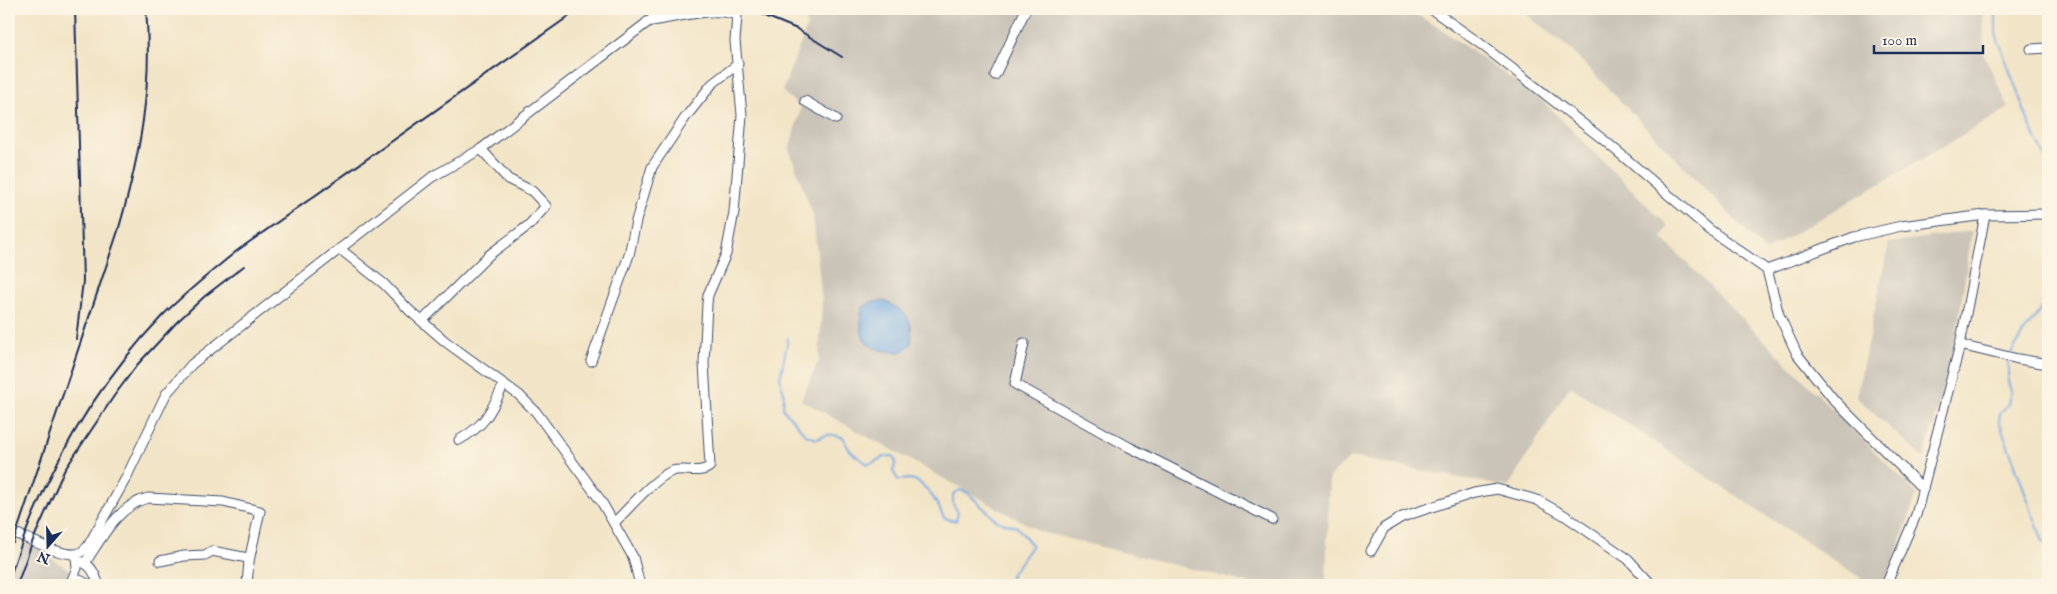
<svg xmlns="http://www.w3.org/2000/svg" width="2057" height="594" viewBox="0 0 2057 594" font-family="'IM FELL English',serif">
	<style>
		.industrial { fill: #c9c3b8 }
		.water { fill: #76aae3; stroke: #486ca0 }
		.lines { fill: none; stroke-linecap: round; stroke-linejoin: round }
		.stream { stroke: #76aae3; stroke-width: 2 }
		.minor-casing { stroke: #3b4a6e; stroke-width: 11 }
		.minor { stroke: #fff; stroke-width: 9 }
		.rail { stroke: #1b2f5e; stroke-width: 2 }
	</style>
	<rect width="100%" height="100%" fill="#fcf5e5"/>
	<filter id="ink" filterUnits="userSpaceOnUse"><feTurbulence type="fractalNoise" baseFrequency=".02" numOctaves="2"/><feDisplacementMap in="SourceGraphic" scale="10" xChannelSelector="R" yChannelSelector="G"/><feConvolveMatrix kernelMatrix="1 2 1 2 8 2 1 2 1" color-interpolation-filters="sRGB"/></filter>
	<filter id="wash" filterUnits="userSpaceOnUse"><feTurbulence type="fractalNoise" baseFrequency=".0096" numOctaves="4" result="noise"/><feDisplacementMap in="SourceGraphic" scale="20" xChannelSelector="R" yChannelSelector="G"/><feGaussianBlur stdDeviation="1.12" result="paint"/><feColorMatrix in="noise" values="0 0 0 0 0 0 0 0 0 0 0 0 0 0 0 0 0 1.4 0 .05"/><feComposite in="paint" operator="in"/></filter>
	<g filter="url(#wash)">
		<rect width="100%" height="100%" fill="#f2e4c6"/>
		<g class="industrial">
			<polygon points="804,9 1407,9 1439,28 1543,101 1668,226 1662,238 1917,494 1885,585 1871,585 1570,386 1508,487 1351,457 1329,477 1326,585 1256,585 1041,532 801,400 819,360 822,302 813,215 789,149 801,108 782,91 807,27"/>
			<polygon points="1520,9 1983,9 1984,55 2009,108 1765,251 1571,50"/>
			<polygon points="1972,231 1954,351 1924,459 1856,397 1889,243"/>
			<polygon points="28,543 85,580 82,585 9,585 9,571"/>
		</g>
		<path class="water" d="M884,301C907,311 914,319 911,344L902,352C867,352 857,342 862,308L871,302Z"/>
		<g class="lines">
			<g class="stream">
				<polyline points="1996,9 1996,34 2029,123 2048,163"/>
				<path d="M788,338L780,379L784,393L783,409L806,435L817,439C827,433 834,434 844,438C847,451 857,457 868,464C880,462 878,456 893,456L896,462L893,471L898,480C903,480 910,478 914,480C927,484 939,506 944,518L956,521L958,512L953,504V494L960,490L968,493L997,521L1017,527L1032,545L1011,575L1010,585"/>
				<polyline points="2010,355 2023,333 2048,300"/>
				<polyline points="2008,359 2008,382 2011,391 2008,404 2000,414 1999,421 2042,539 2048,548"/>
			</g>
		</g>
	</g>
	<g filter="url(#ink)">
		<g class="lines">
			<defs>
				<g id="minor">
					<polyline points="1431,9 1482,45 1605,141 1710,230 1767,270 1854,237 1901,226 1985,215 2048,214"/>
					<polyline points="2031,49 2048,48"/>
					<polyline points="995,75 1026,9"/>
					<polyline points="805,101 836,119"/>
					<polyline points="1985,215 1960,345 2018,359 2048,364"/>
					<polyline points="340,249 384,284 410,311 446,342 519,395 536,412 601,501 633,557 640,585"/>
					<polyline points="1767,270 1779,315 1797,354 1835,401 1923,489"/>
					<polyline points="422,321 489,255 529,225 546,206 532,191 508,179 481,149"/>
					<polyline points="1024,343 1015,384 1129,447 1272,519"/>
					<polyline points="591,361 629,255 636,221 652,167 685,118 712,84 738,64"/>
					<path d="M459,440C486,425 491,411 504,384"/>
					<path d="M614,523C628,509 655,478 672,471C684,467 701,475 710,466L704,363L707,304L708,295L726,254L734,212L742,115L735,41L737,16C718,5 670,19 647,22"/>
					<path d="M9,531C28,537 56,555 76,554C82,553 84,550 88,546L126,478L166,394L192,364L432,177L481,149L665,9"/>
					<polyline points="1371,551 1384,528 1402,517 1474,493 1497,489 1537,500 1564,515 1628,559 1652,585"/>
					<path d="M78,561C92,564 94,573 99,585"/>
					<polyline points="160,561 184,556 205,555 212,551 248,558 249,561"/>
					<path d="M85,563C101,539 118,505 148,498L223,502L260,511L249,561L247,585"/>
					<polyline points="74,577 89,585"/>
					<polyline points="70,585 77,568 76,557"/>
					<polyline points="1886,585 1916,515 1960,345"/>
				</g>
			</defs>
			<use href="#minor" class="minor-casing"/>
			<use href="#minor" class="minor"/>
			<g class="rail">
				<polyline points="75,9 83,281 76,339"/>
				<polyline points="717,9 758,13 797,29 842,57"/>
				<polyline points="679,11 707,9"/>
				<path d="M13,543L118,231C140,156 153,87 146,9"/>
				<path d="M9,580C40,482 91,390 163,315C186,292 212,271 238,250L579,9"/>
				<polyline points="17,585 33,540 64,471 114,396 137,365 177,322 205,296 244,266"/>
			</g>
		</g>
	</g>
	<rect width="2057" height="594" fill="none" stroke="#fcf5e5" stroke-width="30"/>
	<g transform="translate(48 546) rotate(200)" stroke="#fcf5e5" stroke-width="4" paint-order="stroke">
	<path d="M0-4L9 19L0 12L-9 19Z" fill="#1b2f5e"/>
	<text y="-8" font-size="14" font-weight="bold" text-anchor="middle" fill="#1b2f5e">N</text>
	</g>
	<path d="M1874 45v8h109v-8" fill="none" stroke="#1b2f5e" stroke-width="2.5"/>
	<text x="1882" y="45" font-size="15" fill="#1b2f5e" stroke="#fcf5e5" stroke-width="4" paint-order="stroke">100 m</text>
</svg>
